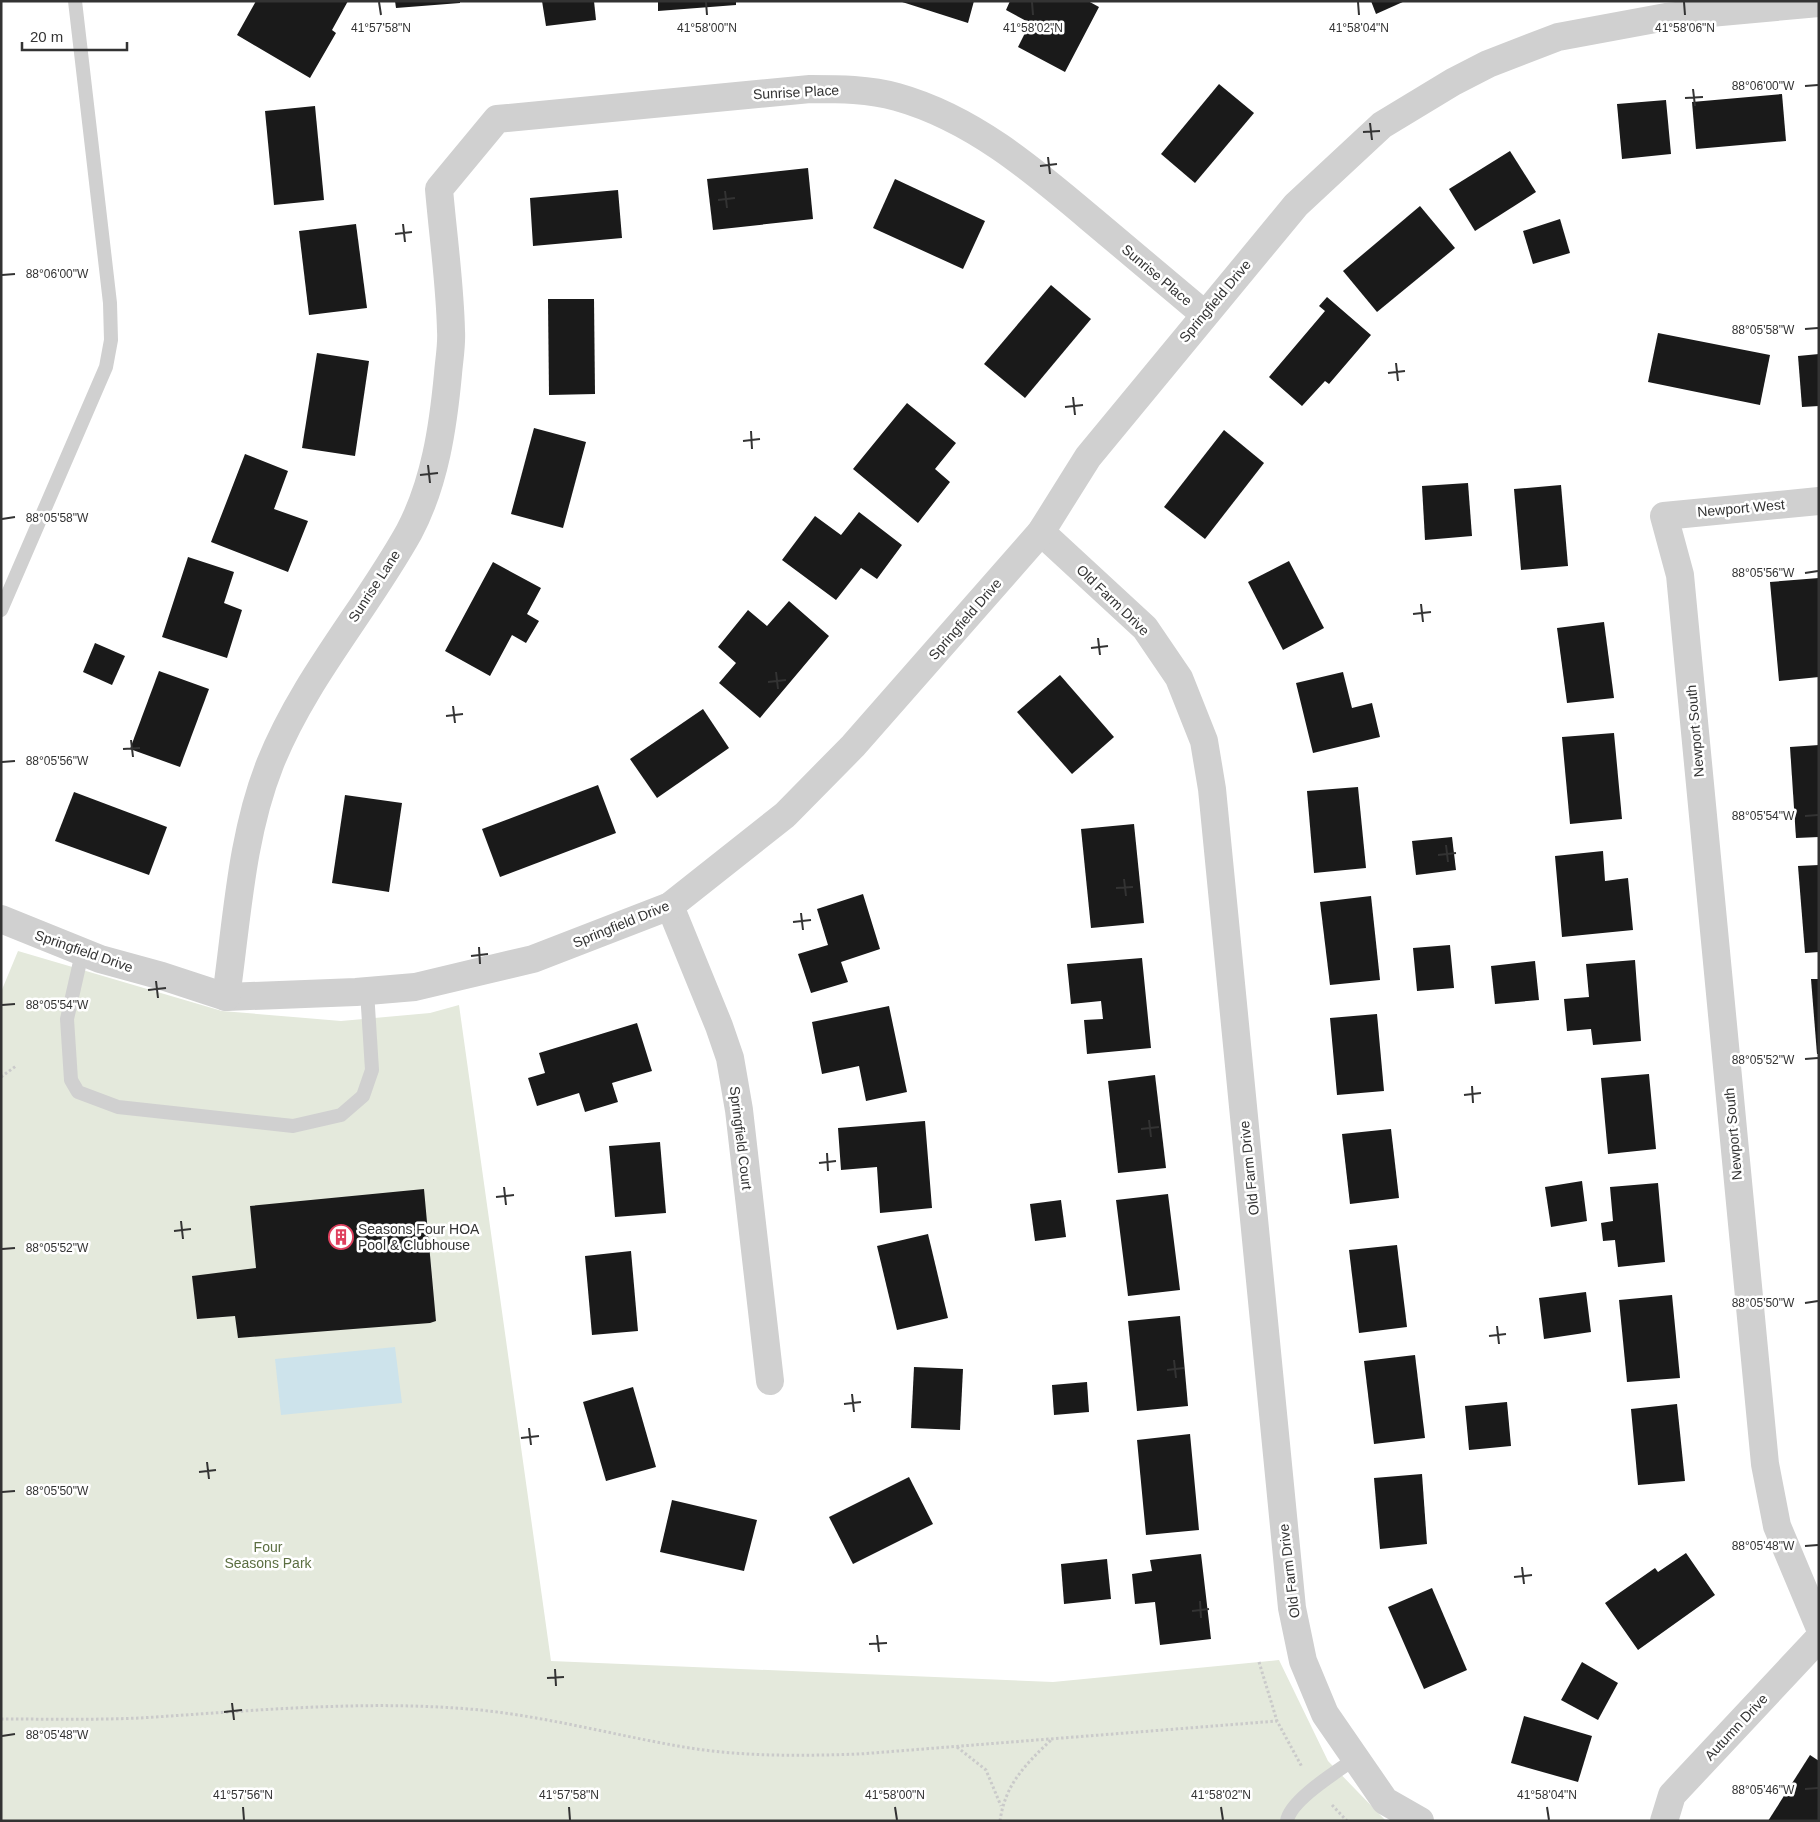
<svg xmlns="http://www.w3.org/2000/svg" width="1820" height="1822" viewBox="0 0 1820 1822" font-family="Arial,sans-serif">
	<style>
		.green { fill: #e4e9dc }
		.water { fill: #cde3eb }
		.building { fill: #1a1a1a }
		.lines { fill: none; stroke-linecap: round; stroke-linejoin: round }
		.path { stroke: #cacaca; stroke-width: 3; stroke-dasharray: 2.5 2.5; stroke-linecap: butt }
		.service { stroke: #d0d0d0; stroke-width: 14 }
		.minor { stroke: #d0d0d0; stroke-width: 28 }
		.ticks { fill: none; stroke: #333; stroke-width: 2 }
		.labels { text-anchor: middle; dominant-baseline: central; stroke-width: 5; stroke-linejoin: round; paint-order: stroke }
		.street-label { font-size: 14px; fill: #333; stroke: #fff }
		.poi-label { font-size: 14px; fill: #333; stroke: #fff; text-anchor: start }
		.park-label { font-size: 14px; fill: #5b6e41; stroke: #fff }
		.ticks-label { font-size: 12px; text-anchor: middle; fill: #333; stroke: #fff; stroke-width: 5; stroke-linejoin: round; paint-order: stroke }
	</style>
	<rect width="100%" height="100%" fill="#fff"/>
	<polygon class="green" points="18,951 222,1011 341,1021 430,1013 459,1005 551,1661 1053,1682 1279,1660 1328,1761 1386,1821 1,1821 1,992"/>
	<polygon class="water" points="395,1347 402,1403 281,1415 275,1359"/>
	<g class="building">
		<polygon points="256,1 348,1 332,30 336,33 310,78 237,35"/>
		<polygon points="395,1 460,1 460,3 396,8"/>
		<polygon points="542,1 594,1 596,20 546,26"/>
		<polygon points="658,1 736,1 736,5 658,11"/>
		<polygon points="899,1 974,1 968,23"/>
		<polygon points="1010,1 1088,1 1099,7 1065,72 1018,47 1030,23 1006,10"/>
		<polygon points="1371,1 1405,1 1376,14"/>
		<polygon points="1219,84 1254,113 1195,183 1161,154"/>
		<polygon points="1782,94 1786,141 1696,149 1692,102"/>
		<polygon points="1666,100 1671,154 1622,159 1617,104"/>
		<polygon points="315,106 324,200 274,205 265,111"/>
		<polygon points="1510,151 1536,192 1475,231 1449,189"/>
		<polygon points="808,168 813,219 713,230 707,179"/>
		<polygon points="895,179 985,221 963,269 873,228"/>
		<polygon points="618,190 622,238 533,246 530,198"/>
		<polygon points="1420,206 1455,248 1377,312 1343,271"/>
		<polygon points="1560,219 1570,253 1533,264 1523,231"/>
		<polygon points="356,224 367,308 309,315 299,231"/>
		<polygon points="1051,285 1091,319 1025,398 984,364"/>
		<polygon points="1327,297 1371,335 1329,384 1325,381 1302,406 1269,377 1325,311 1319,306"/>
		<polygon points="548,299 594,299 595,394 549,395"/>
		<polygon points="1658,333 1770,355 1760,405 1648,382"/>
		<polygon points="317,353 369,361 355,456 302,448"/>
		<polygon points="1819,354 1819,406 1802,407 1798,356"/>
		<polygon points="907,403 956,443 935,469 950,482 918,523 853,469"/>
		<polygon points="534,428 586,442 563,528 511,514"/>
		<polygon points="1224,430 1264,463 1205,539 1164,507"/>
		<polygon points="245,454 288,471 274,509 308,521 288,572 211,542"/>
		<polygon points="1468,483 1472,536 1425,540 1422,486"/>
		<polygon points="1561,485 1568,566 1521,570 1514,489"/>
		<polygon points="859,512 902,545 877,579 861,568 836,600 782,560 815,516 841,535"/>
		<polygon points="188,557 234,572 224,603 242,610 227,658 162,637"/>
		<polygon points="1289,561 1324,628 1283,650 1248,582"/>
		<polygon points="493,562 541,588 527,614 539,621 526,643 512,635 490,676 445,651"/>
		<polygon points="1819,578 1819,677 1779,681 1770,582"/>
		<polygon points="789,601 829,636 760,718 719,683 736,663 718,647 748,610 767,626"/>
		<polygon points="1604,622 1614,698 1567,703 1557,628"/>
		<polygon points="95,643 125,656 112,685 83,672"/>
		<polygon points="159,671 209,689 180,767 130,749"/>
		<polygon points="1343,672 1352,708 1372,703 1380,737 1313,753 1296,683"/>
		<polygon points="1060,675 1114,737 1072,774 1017,712"/>
		<polygon points="703,709 729,748 657,798 630,759"/>
		<polygon points="1614,733 1622,819 1570,824 1562,737"/>
		<polygon points="1819,745 1819,837 1796,838 1790,747"/>
		<polygon points="598,785 616,833 500,877 482,829"/>
		<polygon points="1358,787 1366,868 1314,873 1307,791"/>
		<polygon points="74,792 167,827 149,875 55,841"/>
		<polygon points="345,795 402,803 389,892 332,883"/>
		<polygon points="1134,824 1144,923 1091,928 1081,829"/>
		<polygon points="1452,837 1456,870 1416,875 1412,841"/>
		<polygon points="1603,851 1605,881 1628,878 1633,930 1562,937 1555,856"/>
		<polygon points="1819,865 1819,952 1805,953 1798,866"/>
		<polygon points="863,894 880,949 841,962 848,982 811,993 798,954 828,945 817,909"/>
		<polygon points="1371,896 1380,980 1330,985 1320,902"/>
		<polygon points="1450,945 1454,988 1417,991 1413,948"/>
		<polygon points="1142,958 1151,1048 1087,1054 1084,1020 1103,1019 1101,1001 1071,1004 1067,964"/>
		<polygon points="1635,960 1641,1041 1593,1045 1591,1029 1567,1031 1564,999 1589,997 1586,964"/>
		<polygon points="1535,961 1539,1000 1495,1004 1491,966"/>
		<polygon points="1811,979 1819,979 1819,1054 1817,1054"/>
		<polygon points="889,1006 907,1092 866,1101 859,1066 822,1074 812,1022"/>
		<polygon points="1377,1014 1384,1091 1337,1095 1330,1018"/>
		<polygon points="637,1023 652,1071 612,1083 618,1102 585,1112 579,1093 537,1106 528,1078 545,1073 539,1053"/>
		<polygon points="1649,1074 1656,1149 1608,1154 1601,1078"/>
		<polygon points="1155,1075 1166,1168 1118,1173 1108,1081"/>
		<polygon points="925,1121 932,1208 880,1213 877,1167 841,1170 838,1128"/>
		<polygon points="1391,1129 1399,1198 1350,1204 1342,1134"/>
		<polygon points="660,1142 666,1213 615,1217 609,1146"/>
		<polygon points="1582,1181 1587,1221 1551,1227 1545,1187"/>
		<polygon points="1658,1183 1665,1262 1618,1267 1615,1240 1603,1241 1601,1223 1613,1221 1610,1187"/>
		<polygon points="424,1189 436,1321 430,1323 238,1338 235,1316 197,1319 192,1276 256,1268 250,1206"/>
		<polygon points="1168,1194 1180,1290 1128,1296 1116,1200"/>
		<polygon points="1061,1200 1066,1237 1035,1241 1030,1204"/>
		<polygon points="928,1234 948,1318 897,1330 877,1246"/>
		<polygon points="1397,1245 1407,1327 1359,1333 1349,1250"/>
		<polygon points="631,1251 638,1331 592,1335 585,1256"/>
		<polygon points="1586,1292 1591,1332 1544,1339 1539,1298"/>
		<polygon points="1672,1295 1680,1378 1627,1382 1619,1300"/>
		<polygon points="1180,1316 1188,1406 1137,1411 1128,1321"/>
		<polygon points="1415,1355 1425,1438 1374,1444 1364,1361"/>
		<polygon points="914,1367 963,1369 960,1430 911,1428"/>
		<polygon points="1087,1382 1089,1412 1054,1415 1052,1385"/>
		<polygon points="633,1387 656,1467 606,1481 583,1402"/>
		<polygon points="1507,1402 1511,1446 1469,1450 1465,1406"/>
		<polygon points="1677,1404 1685,1481 1638,1485 1631,1409"/>
		<polygon points="1190,1434 1199,1530 1146,1535 1137,1440"/>
		<polygon points="1422,1474 1427,1544 1380,1549 1374,1478"/>
		<polygon points="909,1477 933,1524 853,1564 829,1517"/>
		<polygon points="672,1500 757,1520 744,1571 660,1552"/>
		<polygon points="1686,1553 1715,1595 1638,1650 1605,1603 1655,1568 1658,1572"/>
		<polygon points="1201,1554 1211,1639 1160,1645 1155,1602 1135,1604 1132,1574 1152,1571 1150,1560"/>
		<polygon points="1107,1559 1111,1599 1064,1604 1061,1564"/>
		<polygon points="1432,1588 1467,1670 1424,1689 1388,1607"/>
		<polygon points="1582,1662 1618,1683 1598,1720 1561,1700"/>
		<polygon points="1524,1716 1592,1736 1578,1782 1511,1763"/>
		<polygon points="1810,1755 1819,1761 1819,1821 1768,1821"/>
	</g>
	<g class="lines">
		<g class="path">
			<polyline points="1,1077 16,1066"/>
			<polyline points="1259,1662 1277,1721 1302,1767"/>
			<path d="M1,1719C47,1719 94,1720 140,1718C250,1711 359,1700 469,1709C540,1715 609,1734 678,1746C739,1757 799,1756 860,1754L1277,1721"/>
			<polyline points="957,1747 986,1770 1001,1806"/>
			<polyline points="1332,1805 1347,1821"/>
			<path d="M1000,1821C1005,1784 1026,1764 1051,1740"/>
		</g>
		<g class="service">
			<polyline points="1,610 106,367 111,340 110,303 75,1"/>
			<polyline points="82,953 67,1019 71,1080 78,1092 118,1107 293,1126 341,1115 363,1096 372,1070 367,991"/>
			<path d="M1287,1821C1290,1800 1338,1771 1356,1758"/>
		</g>
		<g class="minor">
			<polyline points="1819,501 1664,516 1680,575 1765,1464 1777,1526 1819,1626"/>
			<polyline points="1041,532 1145,628 1179,678 1204,741 1212,789 1292,1608 1303,1661 1325,1714 1385,1801 1420,1821"/>
			<polyline points="670,906 719,1026 730,1058 739,1110 770,1381"/>
			<polyline points="1,919 100,959 162,976 226,997 356,992 415,987 533,959 670,906 785,815 853,746 1041,532 1088,457 1296,205 1382,125 1453,82 1488,64 1558,37 1666,17 1819,3"/>
			<path d="M226,997C237,920 241,837 270,764C304,679 365,611 409,532C435,483 443,427 448,374C449,360 452,345 451,331C450,284 443,236 439,189L497,119L810,89C839,89 869,89 897,97C972,118 1032,169 1091,219C1128,250 1166,282 1204,314"/>
			<polyline points="1664,1821 1672,1795 1819,1638"/>
		</g>
	</g>
	<path class="ticks" d="M379,2L381,15M706,2L707,15M1032,2L1033,15M1358,2L1359,15M1684,2L1685,15M1805,86L1818,85M1693,89L1695,106M1685,98L1703,97M1370,123L1372,140M1363,132L1380,131M1048,157L1050,174M1040,166L1057,164M725,191L727,208M718,200L735,198M403,224L405,242M395,234L412,232M2,275L15,274M1805,329L1818,328M1396,363L1398,381M1388,373L1405,371M1073,397L1075,415M1065,407L1083,405M751,431L752,449M743,441L760,439M428,465L430,483M420,475L438,473M2,519L15,517M1805,573L1818,571M1421,604L1423,622M1413,614L1431,612M1098,638L1100,655M1091,648L1108,646M776,672L778,689M768,682L786,680M453,706L455,723M446,716L463,714M131,740L133,757M123,749L140,748M2,762L15,761M1805,816L1818,815M1446,845L1448,862M1438,855L1456,853M1124,879L1126,896M1116,888L1133,887M801,913L803,930M793,922L811,920M479,947L480,964M471,956L488,954M156,981L158,998M148,990L166,988M2,1005L15,1004M1805,1059L1818,1058M1472,1086L1473,1103M1464,1095L1481,1093M1149,1120L1151,1137M1141,1129L1159,1127M827,1153L828,1171M819,1163L836,1161M504,1187L506,1205M496,1197L514,1195M181,1221L183,1239M174,1231L191,1229M2,1249L15,1248M1805,1303L1818,1301M1497,1326L1499,1344M1489,1336L1506,1334M1174,1360L1176,1378M1167,1370L1184,1368M852,1394L854,1412M844,1404L861,1402M529,1428L531,1445M521,1438L539,1436M207,1462L209,1479M199,1472L216,1470M2,1492L15,1491M1805,1546L1818,1545M1522,1567L1524,1584M1514,1577L1532,1575M1200,1601L1201,1618M1192,1611L1209,1609M877,1635L879,1652M869,1644L887,1643M555,1669L556,1686M547,1678L564,1677M232,1703L234,1720M224,1712L242,1710M2,1736L15,1734M1805,1789L1818,1788M243,1807L244,1820M569,1807L570,1820M895,1807L897,1820M1221,1807L1223,1820M1547,1807L1549,1820"/>
	<defs>
		<symbol id="building-ring" viewBox="-11 -11 22 22"><circle r="9.5" fill="#fff" stroke="#df405e" stroke-width="1.5"/><path d="M-4-6H4V6H1V3H-1V6H-4ZM-2.5-4.3h1.7v1.8h-1.7ZM.8-4.3h1.7v1.8H.8ZM-2.5-1h1.7V.8h-1.7ZM.8-1h1.7V.8H.8Z" fill="#df405e"/></symbol>
	</defs>
	<g fill-rule="evenodd">
		<use href="#building-ring" x="327" y="1223" width="28" height="28"/>
	</g>
	<g class="labels">
		<g class="street-label">
			<text transform="translate(796 92) rotate(-3)">Sunrise Place</text>
			<text transform="translate(1157 275) rotate(40)">Sunrise Place</text>
			<text transform="translate(1215 301) rotate(-50)">Springfield Drive</text>
			<text transform="translate(1741 508) rotate(-5)">Newport West</text>
			<text transform="translate(374 586) rotate(-57)">Sunrise Lane</text>
			<text transform="translate(1113 600) rotate(44)">Old Farm Drive</text>
			<text transform="translate(965 619) rotate(-49)">Springfield Drive</text>
			<text transform="translate(1695 731) rotate(-95)">Newport South</text>
			<text transform="translate(621 924) rotate(-22)">Springfield Drive</text>
			<text transform="translate(84 951) rotate(19)">Springfield Drive</text>
			<text transform="translate(1733 1134) rotate(-95)">Newport South</text>
			<text transform="translate(741 1138) rotate(83)">Springfield Court</text>
			<text transform="translate(1249 1168) rotate(-96)">Old Farm Drive</text>
			<text transform="translate(1289 1571) rotate(-97)">Old Farm Drive</text>
			<text transform="translate(1736 1727) rotate(-47)">Autumn Drive</text>
		</g>
		<g class="poi-label">
			<text x="358" y="1229">Seasons Four HOA<tspan x="358" dy="16">Pool &amp; Clubhouse</tspan></text>
		</g>
		<g class="park-label">
			<text x="268" y="1547">Four<tspan x="268" dy="16">Seasons Park</tspan></text>
		</g>
	</g>
	<g class="ticks-label">
		<text x="381" y="32">41°57'58"N</text>
		<text x="707" y="32">41°58'00"N</text>
		<text x="1033" y="32">41°58'02"N</text>
		<text x="1359" y="32">41°58'04"N</text>
		<text x="1685" y="32">41°58'06"N</text>
		<text x="1763" y="90">88°06'00"W</text>
		<text x="57" y="278">88°06'00"W</text>
		<text x="1763" y="334">88°05'58"W</text>
		<text x="57" y="522">88°05'58"W</text>
		<text x="1763" y="577">88°05'56"W</text>
		<text x="57" y="765">88°05'56"W</text>
		<text x="1763" y="820">88°05'54"W</text>
		<text x="57" y="1009">88°05'54"W</text>
		<text x="1763" y="1064">88°05'52"W</text>
		<text x="57" y="1252">88°05'52"W</text>
		<text x="1763" y="1307">88°05'50"W</text>
		<text x="57" y="1495">88°05'50"W</text>
		<text x="1763" y="1550">88°05'48"W</text>
		<text x="57" y="1739">88°05'48"W</text>
		<text x="1763" y="1794">88°05'46"W</text>
		<text x="243" y="1799">41°57'56"N</text>
		<text x="569" y="1799">41°57'58"N</text>
		<text x="895" y="1799">41°58'00"N</text>
		<text x="1221" y="1799">41°58'02"N</text>
		<text x="1547" y="1799">41°58'04"N</text>
	</g>
	<rect width="1820" height="1822" fill="none" stroke="#333333" stroke-width="5"/>
	<path d="M22 42v8h105v-8" fill="none" stroke="#333333" stroke-width="2.5"/>
	<text x="30" y="42" font-size="15" fill="#333333" stroke="#ffffff" stroke-width="4" paint-order="stroke">20 m</text>
</svg>
